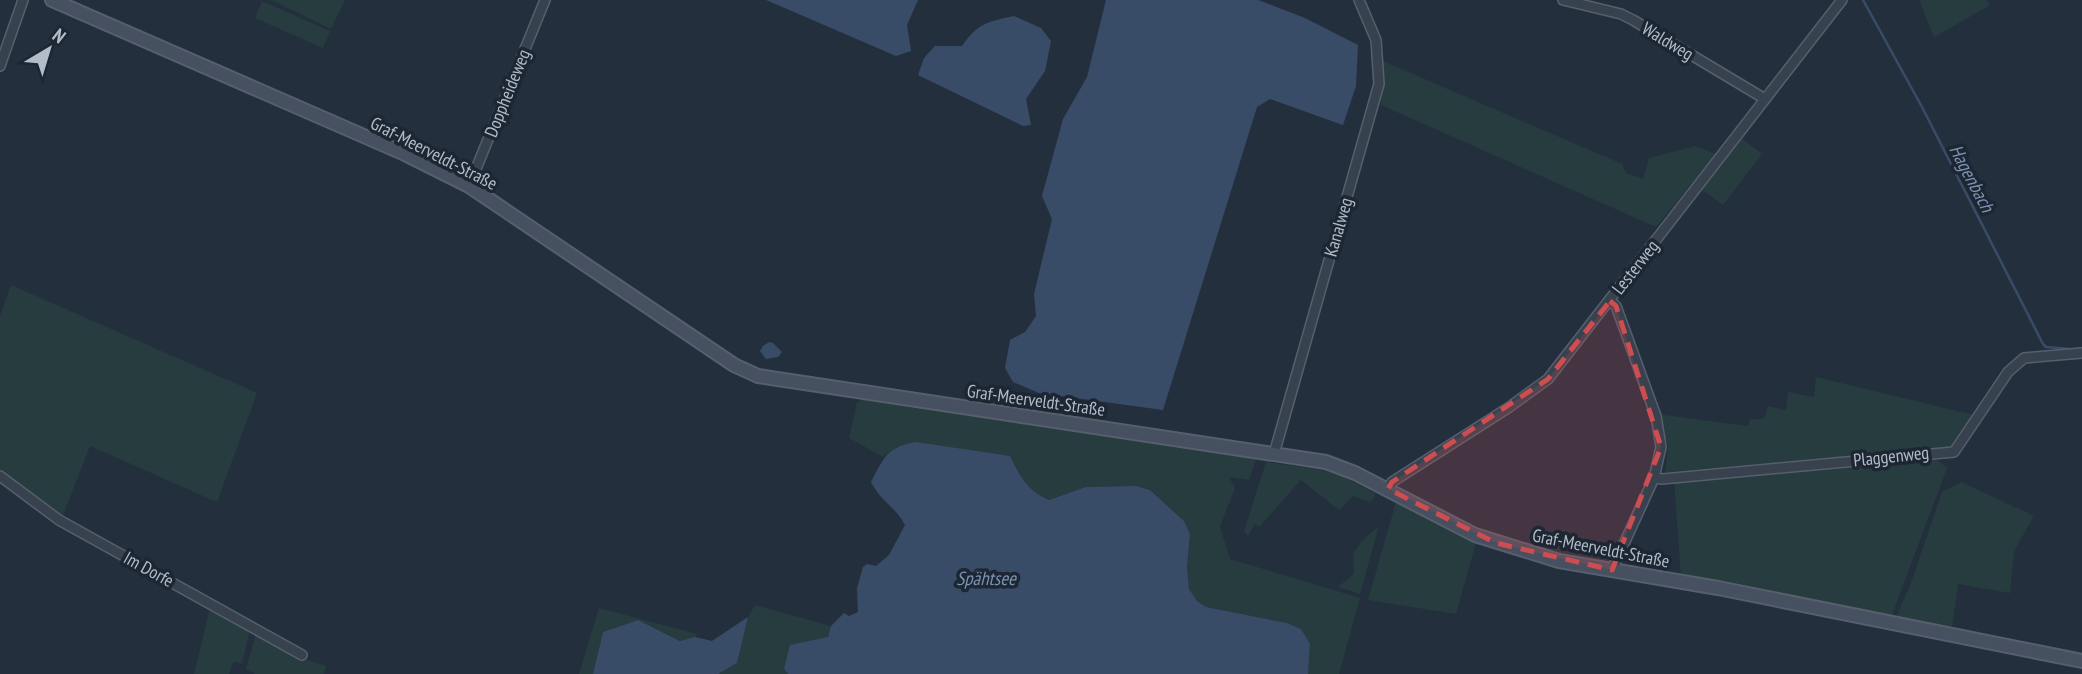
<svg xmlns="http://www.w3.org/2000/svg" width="2082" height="674" viewBox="0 0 2082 674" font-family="'PT Sans Narrow',sans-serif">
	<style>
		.green { fill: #263c3f }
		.water { fill: #394c67 }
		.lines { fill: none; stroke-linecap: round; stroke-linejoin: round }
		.stream { stroke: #394c67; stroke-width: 2.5 }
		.minor-casing { stroke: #565f6c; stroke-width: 12 }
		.secondary-casing { stroke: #565f6c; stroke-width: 16 }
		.minor { stroke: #38414e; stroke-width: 9 }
		.secondary { stroke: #465061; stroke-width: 12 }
		.marked { fill: #ce4d50; fill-opacity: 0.2; stroke: #ce4d50; stroke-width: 5; stroke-dasharray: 14 9; stroke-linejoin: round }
		.labels { text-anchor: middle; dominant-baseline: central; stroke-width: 7; stroke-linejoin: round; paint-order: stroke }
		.street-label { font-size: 18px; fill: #b4bcc9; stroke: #1d2633 }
		.water-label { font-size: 19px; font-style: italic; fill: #7c92b1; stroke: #1d2633 }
	</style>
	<rect width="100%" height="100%" fill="#242f3e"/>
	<g class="green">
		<polygon points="271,0 345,0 331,29"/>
		<polygon points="1919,0 1986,0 1990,5 1934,37"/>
		<polygon points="262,1 330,31 323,48 255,18"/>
		<polygon points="1383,61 1622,164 1626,173 1643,179 1649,158 1695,146 1716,154 1656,227 1381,105"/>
		<polygon points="1741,138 1762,154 1723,205 1702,190"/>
		<polygon points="11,285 257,393 217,502 90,446 62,518 0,472 0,316"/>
		<polygon points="1816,377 1974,415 1954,448 1665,472 1668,446 1657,414 1748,426 1750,419 1764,419 1768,406 1786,410 1788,392 1814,397"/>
		<path d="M868,397L1256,459L1249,480L1229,477L1235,488L1220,527L1230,559L1360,598L1339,674H1308L1310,644L1300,629L1287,623L1206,607L1197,601L1189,590L1187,567L1190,534L1184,521L1150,490L1136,486L1086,487L1049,500C1027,491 1020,476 1010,456L898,446L883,457L849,438L857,402Z"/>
		<polygon points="1932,456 1947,468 1892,615 1883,616 1681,576 1674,480"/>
		<polygon points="1266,462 1335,472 1376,494 1371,502 1353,496 1339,510 1301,480 1259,527 1255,524 1248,536 1244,531"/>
		<polygon points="1961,482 2034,516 2014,551 2010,593 1958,584 1952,629 1895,620 1911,583 1942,492"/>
		<polygon points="1396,502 1476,543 1456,614 1368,600"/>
		<polygon points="1379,526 1360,594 1338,587 1354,574 1353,553 1363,540"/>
		<polygon points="755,605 831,626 828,637 784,669 788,674 718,674 737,663 748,617"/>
		<polygon points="210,608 250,630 242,664 234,661 229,674 194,674"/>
		<polygon points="599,608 697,634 695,637 681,641 638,620 603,632 593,674 579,674"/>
		<polygon points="256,634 302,658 326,666 324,674 255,674 246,669"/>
	</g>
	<g class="water">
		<polygon points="766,0 918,0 907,25 911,51 896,56"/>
		<polygon points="1106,0 1258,0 1305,18 1358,45 1356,86 1343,125 1270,99 1257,107 1163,410 1039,393 1013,382 1005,368 1010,340 1025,332 1036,316 1034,294 1052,219 1042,196 1063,119 1087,77"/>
		<path d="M1014,16L1041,28L1051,41L1045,71L1026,99L1031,125L1023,126L918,75L924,58L935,46H962C978,23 987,22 1014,16Z"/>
		<polygon points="769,342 773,343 782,352 778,357 766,359 760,351 763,346"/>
		<path d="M916,442L1010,456C1020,476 1027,491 1049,500L1086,487L1136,486L1150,490L1184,521L1190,534L1187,567L1189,589L1197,601L1206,607L1287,623L1301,629L1310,644L1308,674H788L784,669L790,645L828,637L831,626L844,613L849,616L858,612L857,588L863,567L867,564L876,566L889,555L905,525C895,506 881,502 871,482C884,457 887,447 916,442Z"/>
		<polygon points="748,617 737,663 718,674 593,674 603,632 638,620 680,641 695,637 712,641"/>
	</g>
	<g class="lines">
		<polyline class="stream" points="1863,0 1922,107 2043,344 2046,347 2070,349"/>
		<defs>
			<g id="minor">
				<polyline points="1563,0 1621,14 1633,20 1765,99"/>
				<polyline points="0,66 23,0"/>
				<polyline points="469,186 545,0"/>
				<polyline points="1610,301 1616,306 1656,416 1661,447 1654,478 1612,570"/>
				<polyline points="1274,454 1379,84 1376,40 1359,0"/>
				<polyline points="0,476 59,520 302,655"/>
				<polyline points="1654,478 1662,479 1954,452 2008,372 2024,358 2082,353"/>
				<polyline points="1388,489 1392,482 1508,408 1548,379 1842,0"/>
			</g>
			<polyline id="secondary" points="52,0 405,154 469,186 734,365 758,376 1326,462 1355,473 1475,535 1559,561 1718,588 2082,661"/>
		</defs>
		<use href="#minor" class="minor-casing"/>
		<use href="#secondary" class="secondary-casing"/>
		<use href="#minor" class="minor"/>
		<use href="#secondary" class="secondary"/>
	</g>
	<path class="marked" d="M1610,301L1616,306L1661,447L1612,570L1496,543L1388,489L1392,482L1548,379Z"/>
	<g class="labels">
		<g class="street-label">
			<text transform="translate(1668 41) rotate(31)">Waldweg</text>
			<text transform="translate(507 93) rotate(-68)">Doppheideweg</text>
			<text transform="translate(434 153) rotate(27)">Graf-Meerveldt-Straße</text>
			<text transform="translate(1338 227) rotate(-74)">Kanalweg</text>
			<text transform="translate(1635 267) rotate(-52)">Lesterweg</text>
			<text transform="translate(1036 400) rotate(8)">Graf-Meerveldt-Straße</text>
			<text transform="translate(1891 456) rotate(-6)">Plaggenweg</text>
			<text transform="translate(1601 548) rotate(11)">Graf-Meerveldt-Straße</text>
			<text transform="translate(149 569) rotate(29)">Im Dorfe</text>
		</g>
		<g class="water-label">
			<text transform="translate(1972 178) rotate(62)">Hagenbach</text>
			<text x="986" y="578">Spähtsee</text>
		</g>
	</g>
	<g transform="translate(49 49) rotate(38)" stroke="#1d2633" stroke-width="5" paint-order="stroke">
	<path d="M0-5L12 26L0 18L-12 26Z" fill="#b4bcc9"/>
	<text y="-10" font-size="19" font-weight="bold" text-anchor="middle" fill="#b4bcc9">N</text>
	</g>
</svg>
